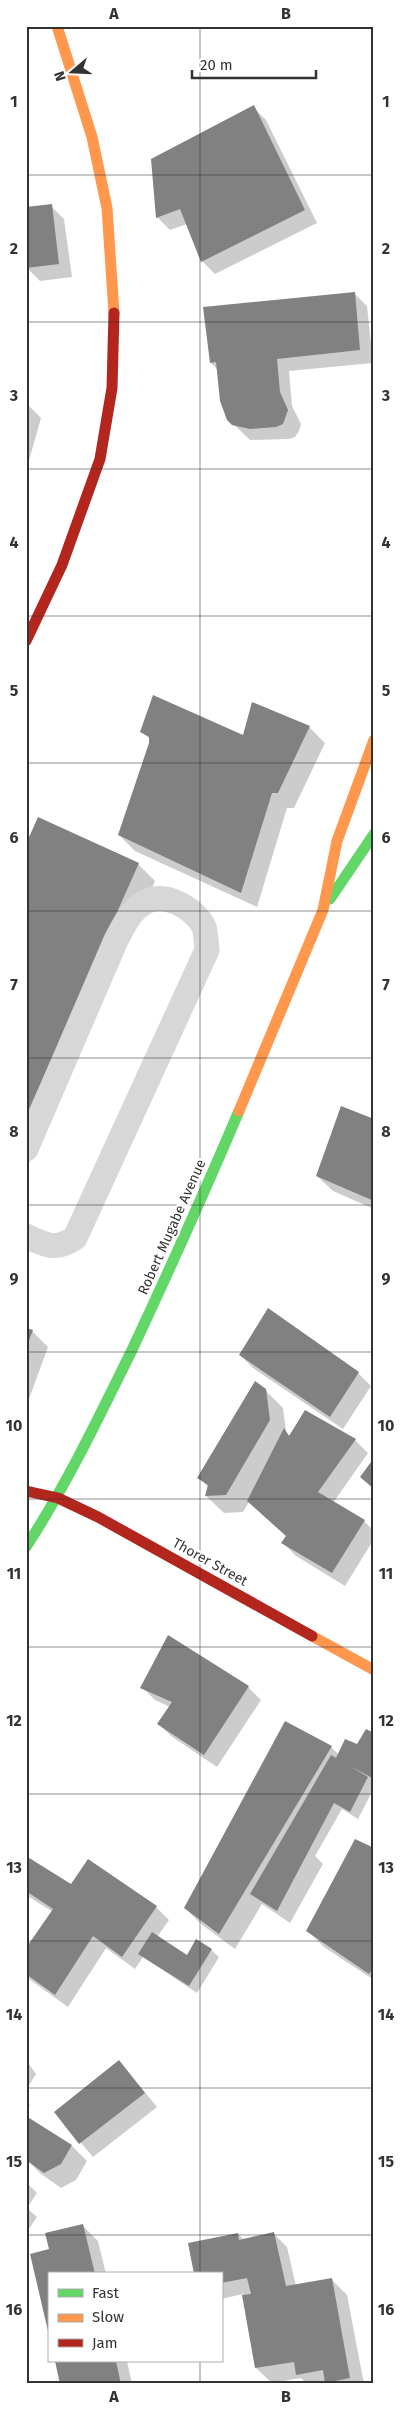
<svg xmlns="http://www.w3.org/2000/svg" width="400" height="2410" viewBox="0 0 400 2410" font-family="'Fira Sans',sans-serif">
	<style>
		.shadow { fill: #0003 }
		.building { fill: #818181 }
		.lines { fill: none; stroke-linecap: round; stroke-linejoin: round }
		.lane { stroke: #d7d7d7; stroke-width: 25 }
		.fast { stroke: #63d668; stroke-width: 11 }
		.slow { stroke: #ff974d; stroke-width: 11 }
		.jam { stroke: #b3261e; stroke-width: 11 }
		.grid { fill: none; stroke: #333; stroke-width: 1; stroke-opacity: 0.55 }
		.labels { text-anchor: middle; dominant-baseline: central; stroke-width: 5; stroke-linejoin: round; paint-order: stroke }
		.street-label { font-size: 14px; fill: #333; stroke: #fff }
		.neatline { fill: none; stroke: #333; stroke-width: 2 }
		.grid-label { font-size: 16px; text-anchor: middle; font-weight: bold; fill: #333 }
	</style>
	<rect width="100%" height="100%" fill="#fff"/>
	<g class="shadow">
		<polygon points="253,107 266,120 317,223 215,274 202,261 187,224 170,230 157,217"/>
		<polygon points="51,206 64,219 72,277 40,281 27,268"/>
		<polygon points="354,293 367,306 373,363 289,371 292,406 301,424 299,431 295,437 289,439 250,440 228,419 218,370 211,363"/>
		<polygon points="26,403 41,418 26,471"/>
		<polygon points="309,727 325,743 294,808 287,808 257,907 135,851 119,835 151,740 142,731 244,737"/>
		<polygon points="26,847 138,864 155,881 26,1170"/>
		<polygon points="374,1120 374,1209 333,1191 317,1176"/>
		<polygon points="26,1329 32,1331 48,1347 26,1407"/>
		<polygon points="240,1355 358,1373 371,1386 343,1429 253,1368"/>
		<polygon points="265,1390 283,1408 286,1432 290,1436 355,1440 368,1453 333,1503 364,1521 374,1531 374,1539 345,1586 296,1556 283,1543 291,1540 249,1502 243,1512 224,1513 206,1496 208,1487 199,1477"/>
		<polygon points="142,1687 248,1687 261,1700 217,1767 171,1736 158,1723 170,1707 155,1700"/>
		<polygon points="374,1734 374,1788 358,1819 342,1809 315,1856 323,1864 290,1923 262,1904 235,1949 201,1924 185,1908 331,1747 339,1755 358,1746"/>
		<polygon points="374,1850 374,1980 324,1947 308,1931"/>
		<polygon points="26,1858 71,1886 156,1907 169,1920 157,1937 187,1956 211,1950 219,1957 197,1993 143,1957 135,1969 106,1948 68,2007 29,1979 26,1976 26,1950 53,1912 26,1895"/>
		<polygon points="26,2060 36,2074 26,2090"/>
		<polygon points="119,2061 157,2107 93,2157 55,2112"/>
		<polygon points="26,2101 30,2105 26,2111"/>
		<polygon points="72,2146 87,2161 76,2180 61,2188 40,2173 26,2159"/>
		<polygon points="26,2182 37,2193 27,2208 37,2217 26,2233"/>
		<polygon points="82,2225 98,2241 106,2274 49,2274 49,2329 31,2255 51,2250"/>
		<polygon points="238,2234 244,2240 274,2234 287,2247 296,2286 331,2279 347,2295 364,2384 307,2384 301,2378 272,2383 256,2368 243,2294 221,2299 221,2274"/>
		<polygon points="56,2361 127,2361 132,2384 62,2384"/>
	</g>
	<g class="building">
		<polygon points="254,105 305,210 201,262 180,209 156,218 151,159"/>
		<polygon points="52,204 59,264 26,268 26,207"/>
		<polygon points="355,292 360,350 277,359 280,392 288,410 283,424 276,427 250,429 232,425 227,420 220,401 216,362 210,363 203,307"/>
		<polygon points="153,695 243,735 252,702 310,726 278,793 272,793 241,893 118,835 149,743 149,737 140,732"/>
		<polygon points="38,817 139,863 26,1116 26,844"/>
		<polygon points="341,1106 374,1119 374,1201 316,1176"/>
		<polygon points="268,1308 359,1372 330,1417 239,1355"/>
		<polygon points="26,1328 33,1330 26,1348"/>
		<polygon points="255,1381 266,1389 270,1420 226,1495 205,1496 208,1485 197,1478"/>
		<polygon points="305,1410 356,1439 318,1492 365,1520 332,1573 281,1543 286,1536 247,1501 284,1428 289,1436"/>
		<polygon points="374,1458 374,1489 360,1477"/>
		<polygon points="168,1635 249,1686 204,1755 157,1724 172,1702 140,1688"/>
		<polygon points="285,1721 332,1746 219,1934 184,1908"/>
		<polygon points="366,1729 374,1733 374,1779 350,1766 368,1777 350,1812 334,1803 277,1911 250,1894 331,1755 336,1758 345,1739 357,1744"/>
		<polygon points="355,1839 374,1848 374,1967 369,1974 306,1931"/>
		<polygon points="26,1856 71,1884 88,1859 157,1906 122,1957 93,1936 55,1995 26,1974 26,1948 53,1909 26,1891"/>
		<polygon points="152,1932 187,1955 196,1939 212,1949 189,1986 138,1954"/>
		<polygon points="119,2060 145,2093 79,2144 54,2112"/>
		<polygon points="26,2116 72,2145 61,2164 44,2173 26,2160"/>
		<polygon points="83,2224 95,2274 49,2274 48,2331 30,2254 49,2249 45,2233"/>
		<polygon points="274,2232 286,2286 332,2278 350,2378 325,2383 323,2370 296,2375 294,2362 255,2368 242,2295 251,2294 247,2278 221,2283 221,2274 194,2274 188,2243 238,2233 239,2240"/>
		<polygon points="55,2361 116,2361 121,2384 60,2384"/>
	</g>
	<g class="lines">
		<path class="lane" d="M26,1149L116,940C123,927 130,911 144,903C163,890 195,908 204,927C206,933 206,943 207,950L75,1238C55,1251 46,1245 26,1236"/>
		<g class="fast">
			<polyline points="330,899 374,834"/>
			<path d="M26,1547C67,1484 99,1417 132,1350C169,1271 205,1191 239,1111"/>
		</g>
		<g class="slow">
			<polyline points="57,26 92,137 107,208 114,313"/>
			<polyline points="239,1111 323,910 337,841 374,740"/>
			<polyline points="312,1636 374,1670"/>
		</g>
		<g class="jam">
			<polyline points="26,641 62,565 100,459 112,388 114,313"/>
			<polyline points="26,1491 58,1498 98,1517 312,1636"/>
		</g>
	</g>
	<path class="grid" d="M200,26V2274M26,175H374M26,322H374M26,469H374M26,616H374M26,763H374M26,911H374M26,1058H374M26,1205H374M26,1352H374M26,1499H374M26,1647H374M26,1794H374M26,1941H374M26,2088H374M26,2235H374M200,2361V2384"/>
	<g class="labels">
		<g class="street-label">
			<text transform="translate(172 1227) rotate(-66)">Robert Mugabe Avenue</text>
			<text transform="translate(210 1562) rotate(29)">Thorer Street</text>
		</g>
	</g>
	<rect width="400" height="2410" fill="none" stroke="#ffffff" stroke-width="55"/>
	<rect x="48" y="2272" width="175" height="90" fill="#ffffff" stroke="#adadad"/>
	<rect x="58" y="2289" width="25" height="8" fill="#63d668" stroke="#adadad"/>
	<text x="92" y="2298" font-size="15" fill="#333333">Fast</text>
	<rect x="58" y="2314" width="25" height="8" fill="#ff974d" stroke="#adadad"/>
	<text x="92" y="2322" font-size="15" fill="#333333">Slow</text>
	<rect x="58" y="2339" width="25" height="8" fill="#b3261e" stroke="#adadad"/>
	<text x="92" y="2348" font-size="15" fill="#333333">Jam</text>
	<g transform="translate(72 72) rotate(251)" stroke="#ffffff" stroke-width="4" paint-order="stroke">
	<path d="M0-4L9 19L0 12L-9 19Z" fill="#333333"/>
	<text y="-8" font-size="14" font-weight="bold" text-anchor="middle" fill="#333333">N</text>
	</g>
	<path d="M192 70v8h124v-8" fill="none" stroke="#333333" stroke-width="2.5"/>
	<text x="200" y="70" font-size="15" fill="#333333" stroke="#ffffff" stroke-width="4" paint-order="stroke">20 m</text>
	<rect x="28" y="28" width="344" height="2354" class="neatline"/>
	<g class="grid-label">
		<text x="114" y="19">A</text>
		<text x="286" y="19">B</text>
		<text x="14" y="107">1</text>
		<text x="386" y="107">1</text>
		<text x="14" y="254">2</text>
		<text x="386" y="254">2</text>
		<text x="14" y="401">3</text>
		<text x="386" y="401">3</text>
		<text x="14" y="548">4</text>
		<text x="386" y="548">4</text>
		<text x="14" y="696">5</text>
		<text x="386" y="696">5</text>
		<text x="14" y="843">6</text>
		<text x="386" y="843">6</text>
		<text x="14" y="990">7</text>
		<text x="386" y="990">7</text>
		<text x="14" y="1137">8</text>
		<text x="386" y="1137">8</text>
		<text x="14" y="1284">9</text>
		<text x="386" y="1284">9</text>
		<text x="14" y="1431">10</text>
		<text x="386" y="1431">10</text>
		<text x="14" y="1579">11</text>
		<text x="386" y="1579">11</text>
		<text x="14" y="1726">12</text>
		<text x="386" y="1726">12</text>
		<text x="14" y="1873">13</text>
		<text x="386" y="1873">13</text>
		<text x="14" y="2020">14</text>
		<text x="386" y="2020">14</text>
		<text x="14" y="2167">15</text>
		<text x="386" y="2167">15</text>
		<text x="14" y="2315">16</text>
		<text x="386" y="2315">16</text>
		<text x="114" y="2402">A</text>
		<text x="286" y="2402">B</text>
	</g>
</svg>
